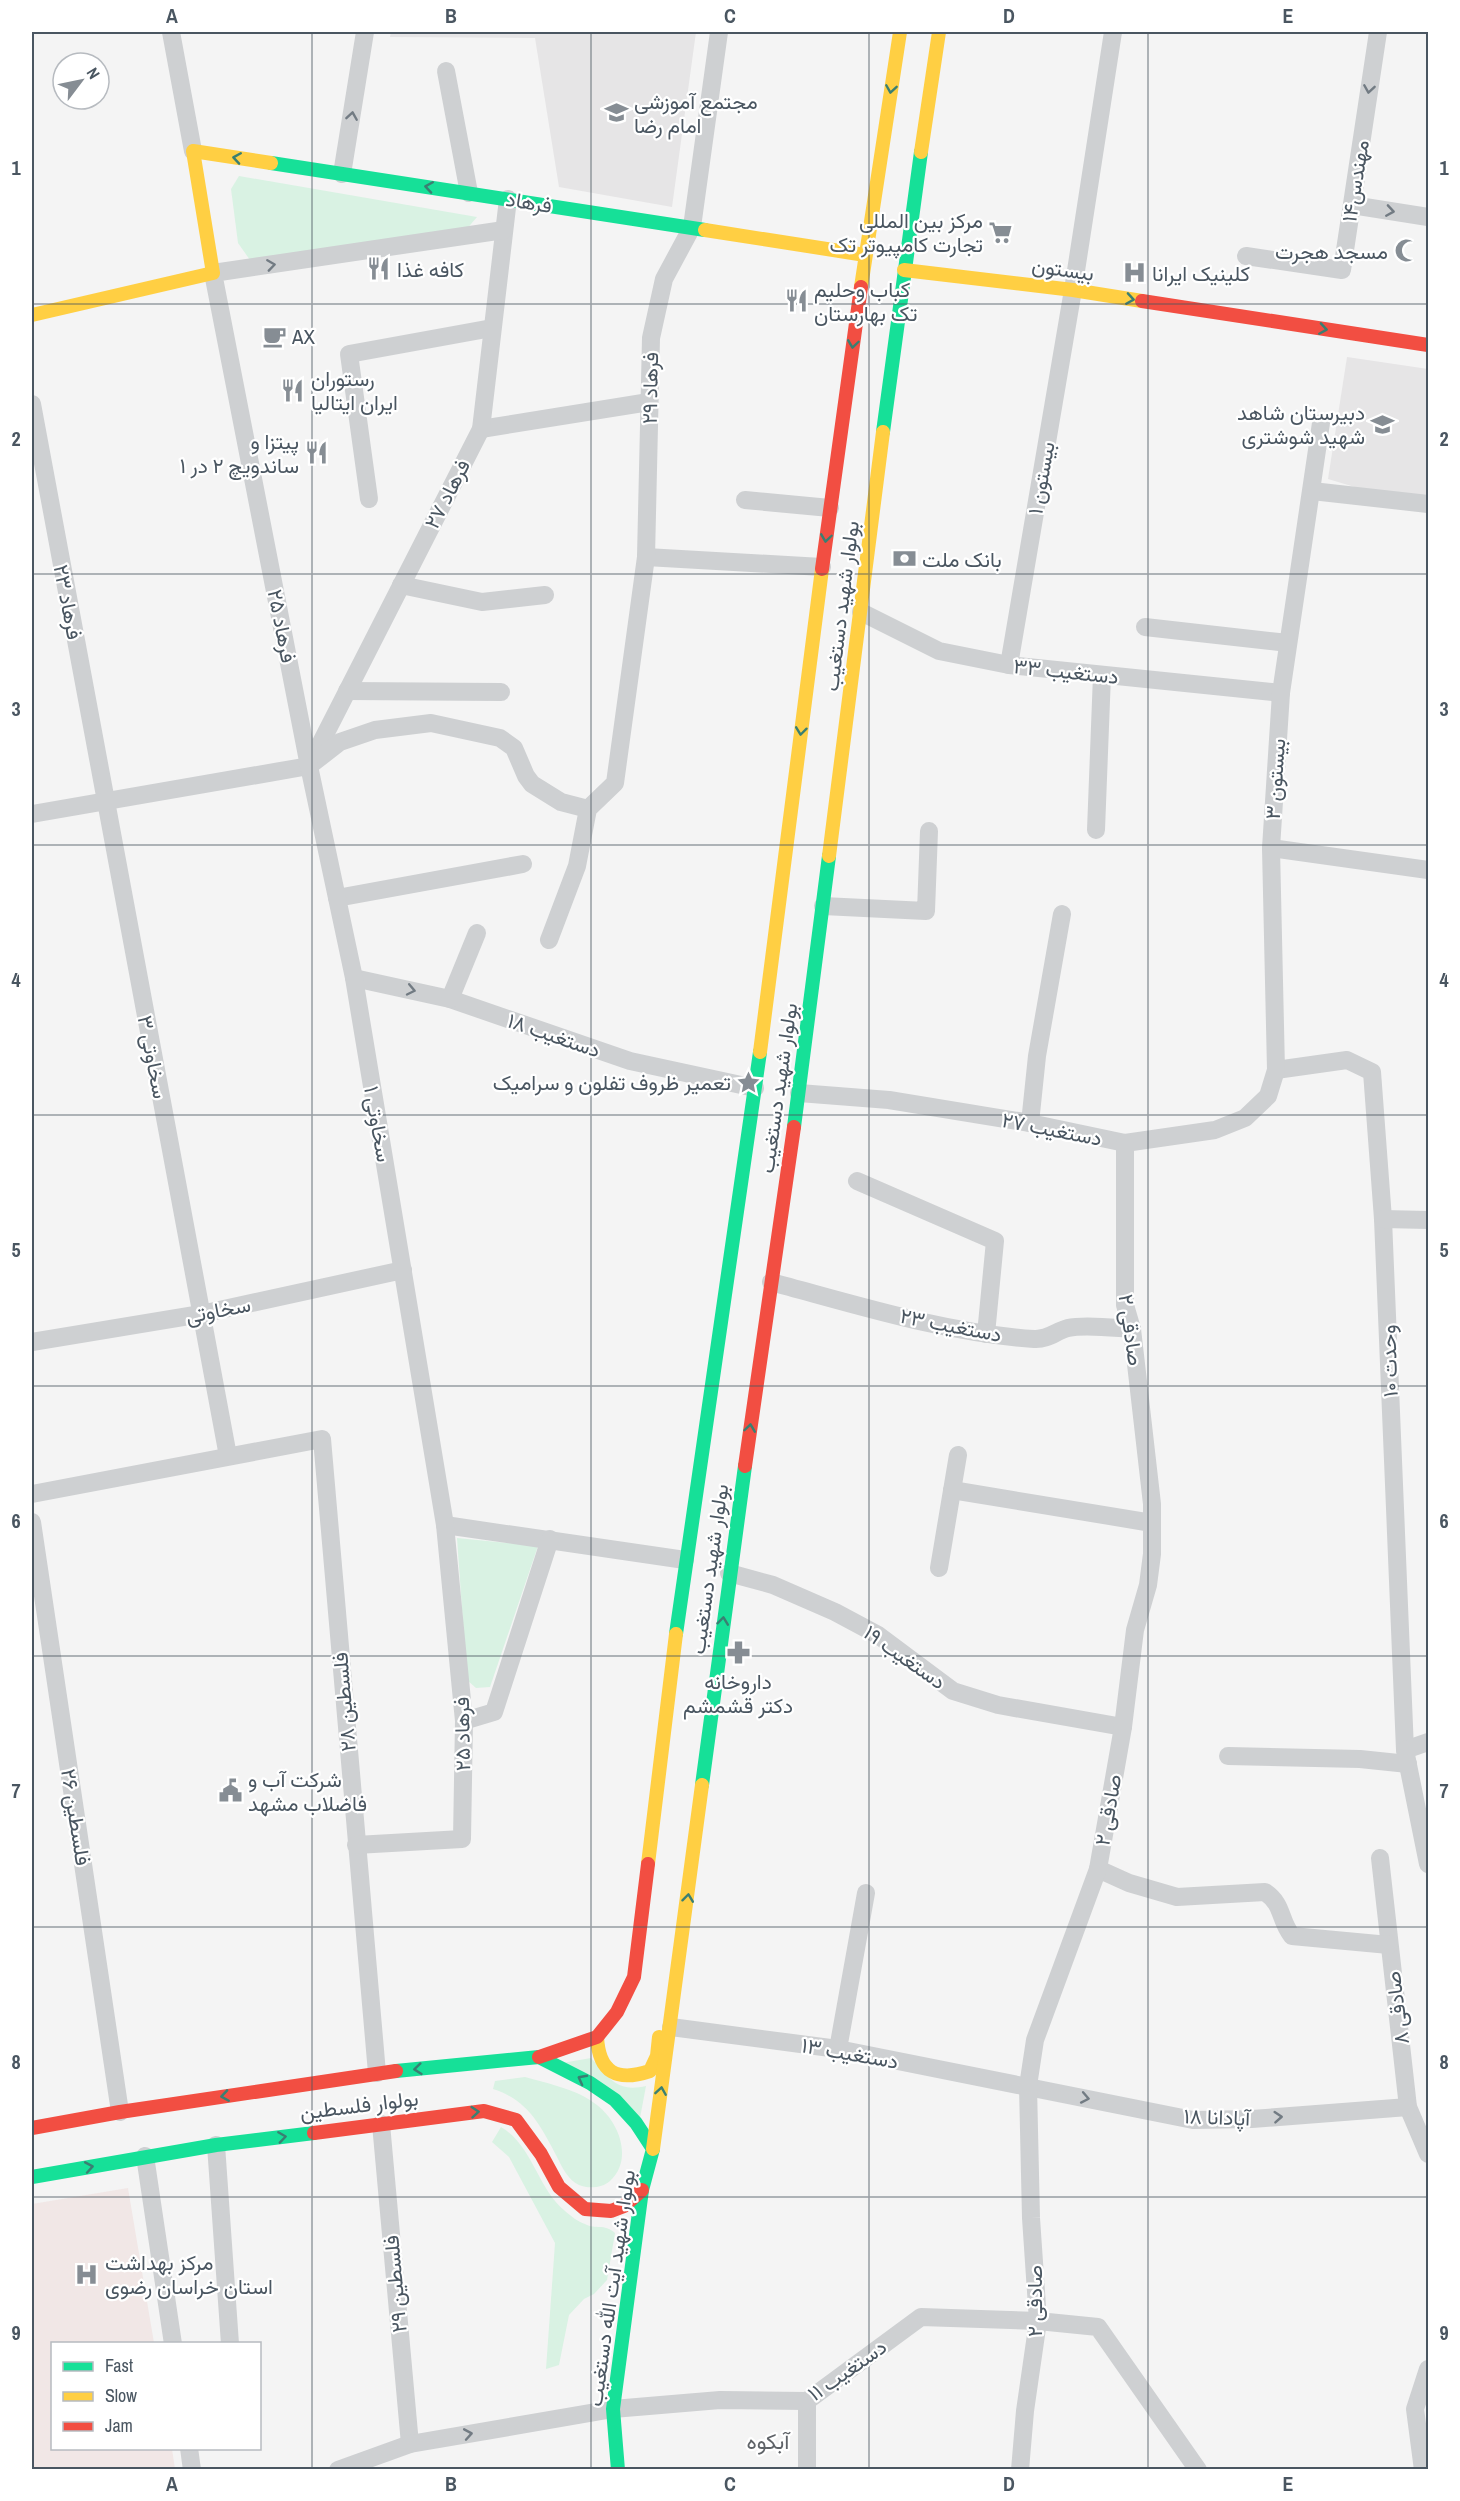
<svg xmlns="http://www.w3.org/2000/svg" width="1460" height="2501" viewBox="0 0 1460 2501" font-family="'Archivo Narrow',Vazirmatn,sans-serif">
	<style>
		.education { fill: #e6e5e6 }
		.medical { fill: #f1e7e6 }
		.green { fill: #d9f2e3 }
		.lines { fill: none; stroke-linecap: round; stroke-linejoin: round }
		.street { stroke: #ced0d2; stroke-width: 18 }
		.fast { stroke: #16e098; stroke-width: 14 }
		.slow { stroke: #ffcf43; stroke-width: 14 }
		.jam { stroke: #f24e42; stroke-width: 14 }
		.oneway { stroke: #3a7f72 }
		.oneway2 { stroke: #727b83 }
		.grid { fill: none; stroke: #4a5661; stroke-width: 1.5; stroke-opacity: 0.55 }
		.labels { text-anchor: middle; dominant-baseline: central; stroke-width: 4.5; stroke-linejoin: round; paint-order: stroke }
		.poi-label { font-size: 21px; fill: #4a5661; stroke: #fff; text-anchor: start }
		.street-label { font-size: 21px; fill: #4a5661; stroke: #fff }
		.neighbourhood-label { font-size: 22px; fill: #5f6368; stroke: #fff }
		.neatline { fill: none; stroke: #4a5661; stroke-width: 2 }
		.grid-label { font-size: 20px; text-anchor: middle; font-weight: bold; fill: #4a5661 }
	</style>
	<rect width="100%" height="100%" fill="#f4f4f4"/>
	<g class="education">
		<polygon points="391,32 696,32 672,207 559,187 535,38 390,37"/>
		<polygon points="1347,357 1428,369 1428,501 1388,497 1328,479"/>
	</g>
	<polygon class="medical" points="128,2188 154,2343 52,2344 52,2448 172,2449 175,2469 32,2469 32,2204"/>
	<g class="green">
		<polygon points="239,176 477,217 465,231 250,260 238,243 231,189"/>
		<polygon points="457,1538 538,1546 490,1687 476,1688 467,1680"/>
		<path d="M591,2058C609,2077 616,2093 646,2086L640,2118L562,2063Z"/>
		<path d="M525,2077C549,2084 577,2089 597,2105C620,2123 633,2160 610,2181C602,2188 589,2189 579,2185C568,2180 562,2167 557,2157C541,2126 528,2100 493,2089L495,2081Z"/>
		<path d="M501,2127C533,2146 537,2188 565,2211C571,2216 578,2222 585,2224C596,2230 604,2223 615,2233L607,2280L594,2294L584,2299L569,2315L559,2365L546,2369L555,2243L509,2157L492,2142Z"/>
	</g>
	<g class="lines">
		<g class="street">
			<polyline points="171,32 193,151"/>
			<polyline points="446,71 469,193"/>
			<polyline points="342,174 365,32"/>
			<polyline points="1352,205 1428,217"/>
			<polyline points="1246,256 1342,270 1378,32"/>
			<polyline points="32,404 228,1456"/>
			<polyline points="481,429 649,402"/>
			<polyline points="1312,491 1428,504"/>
			<polyline points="369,499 349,354 492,328"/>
			<polyline points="745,500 830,508"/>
			<polyline points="646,557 822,567"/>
			<polyline points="401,585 482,602 545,595"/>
			<polyline points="861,612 939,651 1009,665 1281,693"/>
			<polyline points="1145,627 1288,643"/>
			<polyline points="1009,665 1073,290 1113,32"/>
			<polyline points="347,691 501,692"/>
			<polyline points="309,766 481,429 508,199"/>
			<polyline points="32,814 309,766 340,742 375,730 431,723 500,738 514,748 526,776 532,784 561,802 588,809"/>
			<polyline points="1096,830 1102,675"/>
			<polyline points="1271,848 1428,870"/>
			<polyline points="337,898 523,864"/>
			<polyline points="823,906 926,911 929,831"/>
			<polyline points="549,940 577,866 588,809 615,783 646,557 651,338 664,279 692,227 719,32"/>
			<polyline points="354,978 450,999 630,1061 755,1088"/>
			<polyline points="450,999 477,933"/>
			<polyline points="1276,1070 1347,1060 1372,1072 1383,1219 1405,1750 1428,1864"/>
			<polyline points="799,1093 889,1100 1030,1123 1125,1143 1215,1130 1245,1118 1268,1096 1276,1070 1271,848 1281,693 1321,423"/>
			<polyline points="1030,1123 1037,1056 1062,914"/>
			<polyline points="857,1181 995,1241 986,1334"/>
			<polyline points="1383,1219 1428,1220"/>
			<path d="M771,1282C857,1305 945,1333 1034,1339C1048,1340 1056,1331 1068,1328C1085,1324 1115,1328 1132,1329"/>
			<polyline points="32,1342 201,1314 403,1270"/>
			<polyline points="952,1490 1152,1523"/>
			<polyline points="32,1494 322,1439 377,2073"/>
			<polyline points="32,1522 120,2112"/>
			<polyline points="445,1525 685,1560"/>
			<polyline points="939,1568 958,1455"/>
			<polyline points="729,1573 773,1585 835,1612 878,1635 953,1691 998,1705 1123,1727"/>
			<polyline points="464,1721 494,1712 550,1539"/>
			<polyline points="1405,1750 1428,1742"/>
			<polyline points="1228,1756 1360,1759 1408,1764"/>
			<polyline points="356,1845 462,1839 464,1721 445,1525 354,978 309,766 213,273 504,230"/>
			<polyline points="1380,1858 1408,2107 1428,2154"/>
			<path d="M1098,1869L1129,1883L1177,1897L1265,1892C1284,1905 1279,1920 1292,1936L1389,1945"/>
			<polyline points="671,2027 838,2049 1193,2120 1252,2119 1408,2107"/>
			<polyline points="838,2049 866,1893"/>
			<polyline points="381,2124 410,2444"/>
			<polyline points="216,2145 230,2344"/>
			<polyline points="145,2156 173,2344"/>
			<polyline points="807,2401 807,2470"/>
			<polyline points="189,2448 192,2470"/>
			<polyline points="338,2470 410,2444 613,2409 720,2400 807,2401 921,2317 1038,2321 1098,2327 1198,2470"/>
			<polyline points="1020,2470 1025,2411 1038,2321 1031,2218 1028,2086 1035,2040 1098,1869 1123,1727 1135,1630 1148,1585 1152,1554 1152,1504 1132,1329 1125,1305 1125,1143"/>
			<polyline points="1423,2470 1415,2409 1428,2369"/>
		</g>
		<g class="fast">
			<polyline points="271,163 705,230"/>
			<polyline points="883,432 921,152"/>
			<polyline points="794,1127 829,856"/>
			<polyline points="676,1634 760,1052"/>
			<polyline points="702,1785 745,1466"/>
			<polyline points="396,2071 539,2057 590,2083 615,2100 636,2123 653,2149 642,2190 613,2409 618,2470"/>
			<polyline points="32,2177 216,2145 314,2133"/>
		</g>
		<g class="slow">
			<polyline points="921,152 939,32"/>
			<polyline points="705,230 865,255"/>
			<polyline points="904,270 1073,290 1142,301"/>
			<polyline points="861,287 900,32"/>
			<polyline points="32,315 213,273 193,151 271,163"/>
			<polyline points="829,856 883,432"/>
			<polyline points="760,1052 822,569"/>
			<polyline points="648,1864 676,1634"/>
			<path d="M597,2037C599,2073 617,2082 650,2071L657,2056L659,2037"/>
			<polyline points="653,2149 702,1785"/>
		</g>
		<g class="jam">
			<polyline points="1142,301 1428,345"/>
			<polyline points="822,569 861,287"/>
			<polyline points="745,1466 794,1127"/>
			<polyline points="539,2057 597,2037 617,2012 634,1977 648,1864"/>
			<polyline points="32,2128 120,2112 396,2071"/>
			<polyline points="314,2133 484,2111 516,2120 541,2154 559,2187 585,2209 611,2211 624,2206 642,2190"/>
		</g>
	</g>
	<defs><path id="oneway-chevron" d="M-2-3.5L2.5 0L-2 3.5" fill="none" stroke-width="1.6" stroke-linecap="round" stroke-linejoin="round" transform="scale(1.5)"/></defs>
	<g class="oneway">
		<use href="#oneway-chevron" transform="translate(891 89) rotate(99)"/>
		<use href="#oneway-chevron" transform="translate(237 158) rotate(-171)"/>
		<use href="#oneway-chevron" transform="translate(429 187) rotate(-171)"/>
		<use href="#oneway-chevron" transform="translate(1130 299) rotate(9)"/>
		<use href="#oneway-chevron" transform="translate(1323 329) rotate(9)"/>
		<use href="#oneway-chevron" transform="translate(853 344) rotate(98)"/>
		<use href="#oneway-chevron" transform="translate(826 538) rotate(98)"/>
		<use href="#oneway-chevron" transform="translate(801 731) rotate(97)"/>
		<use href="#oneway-chevron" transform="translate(750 1428) rotate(-82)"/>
		<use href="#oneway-chevron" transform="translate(723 1621) rotate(-83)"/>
		<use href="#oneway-chevron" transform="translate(688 1898) rotate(-83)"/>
		<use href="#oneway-chevron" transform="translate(418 2069) rotate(174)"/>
		<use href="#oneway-chevron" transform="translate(582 2079) rotate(-152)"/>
		<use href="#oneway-chevron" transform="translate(661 2091) rotate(-81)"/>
		<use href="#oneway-chevron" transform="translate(225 2096) rotate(171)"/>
		<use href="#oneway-chevron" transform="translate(475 2112) rotate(-5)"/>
		<use href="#oneway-chevron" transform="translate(282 2137) rotate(-8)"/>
		<use href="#oneway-chevron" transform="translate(89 2167) rotate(-10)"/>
	</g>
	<g class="oneway2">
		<use href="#oneway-chevron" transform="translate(1369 89) rotate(99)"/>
		<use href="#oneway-chevron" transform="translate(352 116) rotate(-81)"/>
		<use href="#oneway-chevron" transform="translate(1390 211) rotate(9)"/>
		<use href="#oneway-chevron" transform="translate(271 265) rotate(-8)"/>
		<use href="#oneway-chevron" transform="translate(411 990) rotate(12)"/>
		<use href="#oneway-chevron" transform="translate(1085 2098) rotate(11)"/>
		<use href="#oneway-chevron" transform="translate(1278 2117) rotate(-4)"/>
		<use href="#oneway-chevron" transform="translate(468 2434) rotate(-10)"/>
	</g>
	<path class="grid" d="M312,32V2470M591,32V2470M869,32V2470M1148,32V2470M32,304H1428M32,574H1428M32,845H1428M32,1115H1428M32,1386H1428M32,1656H1428M32,1927H1428M32,2197H1428"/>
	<defs>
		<symbol id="school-bare" viewBox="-9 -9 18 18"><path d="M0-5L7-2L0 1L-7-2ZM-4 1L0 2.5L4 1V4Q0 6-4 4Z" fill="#868d94" stroke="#fff" stroke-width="2.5" paint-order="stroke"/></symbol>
		<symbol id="supermarket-bare" viewBox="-9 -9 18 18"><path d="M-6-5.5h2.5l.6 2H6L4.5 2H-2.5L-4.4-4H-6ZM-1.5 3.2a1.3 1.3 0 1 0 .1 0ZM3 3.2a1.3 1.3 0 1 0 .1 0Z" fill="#868d94" stroke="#fff" stroke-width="2.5" paint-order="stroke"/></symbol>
		<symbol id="mosque-bare" viewBox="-9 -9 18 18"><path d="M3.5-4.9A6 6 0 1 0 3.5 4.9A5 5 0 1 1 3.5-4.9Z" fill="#868d94" stroke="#fff" stroke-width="2.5" paint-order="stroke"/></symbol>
		<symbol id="restaurant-bare" viewBox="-9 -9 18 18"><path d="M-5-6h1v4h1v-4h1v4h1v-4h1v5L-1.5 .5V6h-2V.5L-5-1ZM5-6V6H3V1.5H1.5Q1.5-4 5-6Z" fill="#868d94" stroke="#fff" stroke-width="2.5" paint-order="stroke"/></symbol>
		<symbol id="hospital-bare" viewBox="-9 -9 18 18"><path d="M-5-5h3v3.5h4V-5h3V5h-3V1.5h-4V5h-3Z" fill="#868d94" stroke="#fff" stroke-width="2.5" paint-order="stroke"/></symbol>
		<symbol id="cafe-bare" viewBox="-9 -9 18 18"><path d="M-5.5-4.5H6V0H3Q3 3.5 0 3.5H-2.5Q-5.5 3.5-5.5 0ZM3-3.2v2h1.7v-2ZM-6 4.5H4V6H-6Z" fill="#868d94" stroke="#fff" stroke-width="2.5" paint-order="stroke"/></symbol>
		<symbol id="bank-bare" viewBox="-9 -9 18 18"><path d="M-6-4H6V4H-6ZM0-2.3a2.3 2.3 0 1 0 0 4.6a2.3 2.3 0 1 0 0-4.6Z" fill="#868d94" stroke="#fff" stroke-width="2.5" paint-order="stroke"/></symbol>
		<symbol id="sight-bare" viewBox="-9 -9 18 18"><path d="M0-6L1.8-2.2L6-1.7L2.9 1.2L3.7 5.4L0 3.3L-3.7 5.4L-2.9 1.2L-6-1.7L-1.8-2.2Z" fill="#868d94" stroke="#fff" stroke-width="2.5" paint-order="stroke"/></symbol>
		<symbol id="pharmacy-bare" viewBox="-9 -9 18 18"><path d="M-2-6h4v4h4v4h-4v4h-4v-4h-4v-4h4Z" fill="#868d94" stroke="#fff" stroke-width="2.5" paint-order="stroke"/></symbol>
		<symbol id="civic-bare" viewBox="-9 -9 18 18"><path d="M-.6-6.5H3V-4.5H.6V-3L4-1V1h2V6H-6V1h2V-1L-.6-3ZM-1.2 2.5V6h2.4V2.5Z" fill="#868d94" stroke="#fff" stroke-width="2.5" paint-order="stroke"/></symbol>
	</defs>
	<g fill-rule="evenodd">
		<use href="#school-bare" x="600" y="96" width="33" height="33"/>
		<use href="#supermarket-bare" x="984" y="216" width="33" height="33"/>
		<use href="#mosque-bare" x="1390" y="234" width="33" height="33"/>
		<use href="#restaurant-bare" x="362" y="252" width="33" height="33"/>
		<use href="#hospital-bare" x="1118" y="256" width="33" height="33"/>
		<use href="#restaurant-bare" x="780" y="284" width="33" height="33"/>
		<use href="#cafe-bare" x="258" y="320" width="33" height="33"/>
		<use href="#restaurant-bare" x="276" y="374" width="33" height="33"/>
		<use href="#school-bare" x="1366" y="408" width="33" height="33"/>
		<use href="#restaurant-bare" x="300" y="436" width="33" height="33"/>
		<use href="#bank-bare" x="888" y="542" width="33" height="33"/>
		<use href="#sight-bare" x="732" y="1066" width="33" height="33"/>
		<use href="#pharmacy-bare" x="722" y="1636" width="33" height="33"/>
		<use href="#civic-bare" x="214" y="1774" width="33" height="33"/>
		<use href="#hospital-bare" x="70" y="2258" width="33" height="33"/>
	</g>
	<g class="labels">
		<g class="poi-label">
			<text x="634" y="101">مجتمع آموزشی<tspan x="634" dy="24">امام رضا</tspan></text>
			<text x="983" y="220" text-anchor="end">مرکز بین المللی<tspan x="983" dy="24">تجارت کامپیوتر تک</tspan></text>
			<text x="1388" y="251" text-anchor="end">مسجد هجرت</text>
			<text x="397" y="269">کافه غذا</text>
			<text x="1152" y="273">کلینیک ایرانا</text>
			<text x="814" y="289">کباب وحلیم<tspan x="814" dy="24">تک بهارستان</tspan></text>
			<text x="292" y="336">AX</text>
			<text x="311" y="378">رستوران<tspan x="311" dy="24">ایران ایتالیا</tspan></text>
			<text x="1365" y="412" text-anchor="end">دبیرستان شاهد<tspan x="1365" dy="24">شهید شوشتری</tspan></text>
			<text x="299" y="441" text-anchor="end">پیتزا و<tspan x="299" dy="24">ساندویچ ۲ در ۱</tspan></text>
			<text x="922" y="559">بانک ملت</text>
			<text x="731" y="1082" text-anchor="end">تعمیر ظروف تفلون و سرامیک</text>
			<text x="738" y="1681" text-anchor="middle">داروخانه<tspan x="738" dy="24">دکتر قشمشم</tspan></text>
			<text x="248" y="1779">شرکت آب و<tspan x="248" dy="24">فاضلاب مشهد</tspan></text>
			<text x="105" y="2262">مرکز بهداشت<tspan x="105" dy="24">استان خراسان رضوی</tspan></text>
		</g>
		<g class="street-label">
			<text transform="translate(1355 181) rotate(-81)">مهندس۱۴</text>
			<text transform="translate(529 202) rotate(9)">فرهاد</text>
			<text transform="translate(1063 269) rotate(8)">بیستون</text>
			<text transform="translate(650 388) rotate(-89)">فرهاد ۲۹</text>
			<text transform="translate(1041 478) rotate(-80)">بیستون ۱</text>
			<text transform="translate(447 494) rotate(-63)">فرهاد ۲۷</text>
			<text transform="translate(68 602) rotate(79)">فرهاد ۲۳</text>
			<text transform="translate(841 606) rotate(-83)">بولوار شهید دستغیب</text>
			<text transform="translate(282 626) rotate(79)">فرهاد ۲۵</text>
			<text transform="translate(1066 671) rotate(6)">دستغیب ۳۳</text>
			<text transform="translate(1275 779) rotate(-86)">بیستون ۳</text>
			<text transform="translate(554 1035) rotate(19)">دستغیب ۱۸</text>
			<text transform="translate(153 1057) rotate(79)">سخاوتی ۳</text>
			<text transform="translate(778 1088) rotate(-82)">بولوار شهید دستغیب</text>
			<text transform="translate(378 1124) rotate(80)">سخاوتی ۱</text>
			<text transform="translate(1052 1129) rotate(11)">دستغیب ۲۷</text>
			<text transform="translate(218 1310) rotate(-11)">سخاوتی</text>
			<text transform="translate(951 1325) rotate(11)">دستغیب ۲۳</text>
			<text transform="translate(1131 1330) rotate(82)">صادقی ۲</text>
			<text transform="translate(1389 1361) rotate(-92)">وحدت ۱۰</text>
			<text transform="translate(709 1569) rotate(-82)">بولوار شهید دستغیب</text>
			<text transform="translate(905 1657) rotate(35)">دستغیب ۱۹</text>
			<text transform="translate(344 1702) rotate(-95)">فلسطین ۲۸</text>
			<text transform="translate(462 1734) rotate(-91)">فرهاد ۲۵</text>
			<text transform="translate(1108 1810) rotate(-80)">صادقی ۲</text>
			<text transform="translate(76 1817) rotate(81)">فلسطین ۲۶</text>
			<text transform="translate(1397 2008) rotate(-97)">صادقی ۸</text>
			<text transform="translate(850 2053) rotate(10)">دستغیب ۱۳</text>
			<text transform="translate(359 2105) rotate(-7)">بولوار فلسطین</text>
			<text transform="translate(1217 2117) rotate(2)">آپادانا ۱۸</text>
			<text transform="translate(395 2284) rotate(-95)">فلسطین ۲۹</text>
			<text transform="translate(611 2288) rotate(-82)">بولوار شهید آیت الله دستغیب</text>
			<text transform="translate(1034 2301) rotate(-90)">صادقی ۲</text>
			<text transform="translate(847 2370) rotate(-35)">دستغیب ۱۱</text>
		</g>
		<g class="neighbourhood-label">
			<text x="768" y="2441">آبکوه</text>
		</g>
	</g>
	<rect width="1460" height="2501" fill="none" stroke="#ffffff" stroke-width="66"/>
	<rect x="51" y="2342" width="210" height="108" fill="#ffffff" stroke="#b7bbc0" stroke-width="1.5"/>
	<rect x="63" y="2362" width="30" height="9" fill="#16e098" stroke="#b7bbc0" stroke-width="1.5"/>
	<text x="105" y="2372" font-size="18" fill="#4a5661">Fast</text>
	<rect x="63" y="2392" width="30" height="9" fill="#ffcf43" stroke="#b7bbc0" stroke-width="1.5"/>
	<text x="105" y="2402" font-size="18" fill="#4a5661">Slow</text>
	<rect x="63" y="2422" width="30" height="9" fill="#f24e42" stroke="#b7bbc0" stroke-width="1.5"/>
	<text x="105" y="2432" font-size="18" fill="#4a5661">Jam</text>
	<g transform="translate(81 81) rotate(58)"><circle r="28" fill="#ffffff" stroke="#b7bbc0" stroke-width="1.5"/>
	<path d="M0-4.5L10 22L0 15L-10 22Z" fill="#868d94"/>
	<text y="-9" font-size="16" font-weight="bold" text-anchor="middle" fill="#4a5661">N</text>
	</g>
	<rect x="33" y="33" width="1394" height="2435" class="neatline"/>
	<g class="grid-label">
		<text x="172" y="23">A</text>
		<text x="451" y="23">B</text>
		<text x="730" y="23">C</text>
		<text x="1009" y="23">D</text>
		<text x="1288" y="23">E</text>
		<text x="16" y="175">1</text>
		<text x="1444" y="175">1</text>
		<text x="16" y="446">2</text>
		<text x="1444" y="446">2</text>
		<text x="16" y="716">3</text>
		<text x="1444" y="716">3</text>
		<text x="16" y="987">4</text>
		<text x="1444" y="987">4</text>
		<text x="16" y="1257">5</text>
		<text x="1444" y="1257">5</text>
		<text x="16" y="1528">6</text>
		<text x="1444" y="1528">6</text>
		<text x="16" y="1798">7</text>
		<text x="1444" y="1798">7</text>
		<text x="16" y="2069">8</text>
		<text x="1444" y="2069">8</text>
		<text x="16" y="2340">9</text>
		<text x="1444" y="2340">9</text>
		<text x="172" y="2491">A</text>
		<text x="451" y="2491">B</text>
		<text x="730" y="2491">C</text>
		<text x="1009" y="2491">D</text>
		<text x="1288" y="2491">E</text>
	</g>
</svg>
